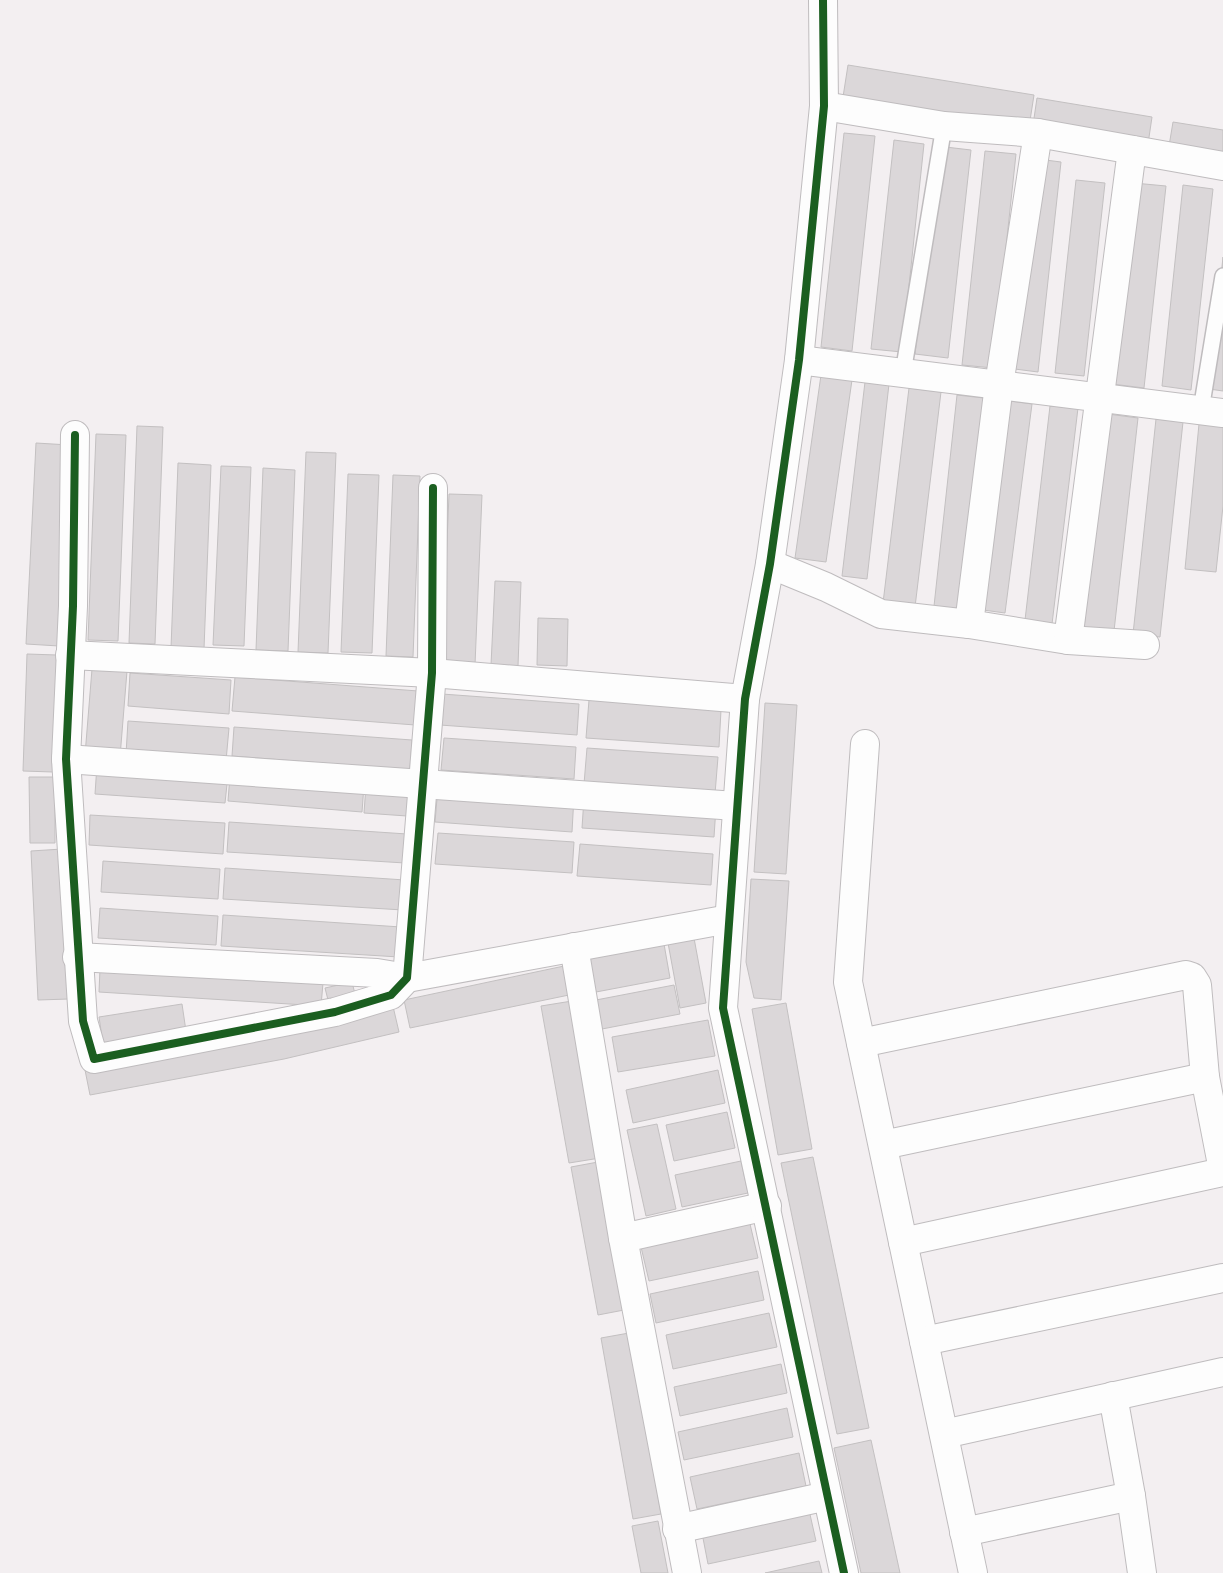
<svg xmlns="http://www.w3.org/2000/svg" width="1223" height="1573" viewBox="0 0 1223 1573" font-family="Ubuntu,sans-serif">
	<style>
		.building { fill: #dbd7d9; stroke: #c3c0c1 }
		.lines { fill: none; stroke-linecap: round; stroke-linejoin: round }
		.service-casing { stroke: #bfbcbe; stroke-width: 18 }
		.minor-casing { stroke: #bfbcbe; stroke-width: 30 }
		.tertiary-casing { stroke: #bfbcbe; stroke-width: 30 }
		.service { stroke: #fdfdfd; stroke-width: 15 }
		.minor { stroke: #fdfdfd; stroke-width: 28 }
		.tertiary { stroke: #fdfdfd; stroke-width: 28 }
		.cycleway-casing { stroke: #fefcfd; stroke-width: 11 }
		.cycleway { stroke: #1b5e20; stroke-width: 8 }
	</style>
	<rect width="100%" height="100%" fill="#f3eff1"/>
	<g class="building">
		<polygon points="848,65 1034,95 1029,127 843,97"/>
		<polygon points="1037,98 1152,117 1148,144 1033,125"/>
		<polygon points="1173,122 1223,130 1223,160 1168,152"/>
		<polygon points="844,133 875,136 852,351 821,347"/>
		<polygon points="894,140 924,144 902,352 871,349"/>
		<polygon points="937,146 971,150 948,358 915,354"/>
		<polygon points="985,151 1016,154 993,368 962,365"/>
		<polygon points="1030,158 1061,162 1038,372 1007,368"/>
		<polygon points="1076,180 1105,183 1084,376 1055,373"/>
		<polygon points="1134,183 1166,186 1144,388 1112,384"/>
		<polygon points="1183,185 1213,189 1191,390 1162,386"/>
		<polygon points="1223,257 1223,391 1209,389"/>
		<polygon points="821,375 852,380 826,562 795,558"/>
		<polygon points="865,382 889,384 867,579 842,576"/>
		<polygon points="909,388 941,392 915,607 883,603"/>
		<polygon points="957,395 984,398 961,609 934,606"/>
		<polygon points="1002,400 1032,404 1005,613 976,609"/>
		<polygon points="1050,406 1078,408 1052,624 1025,620"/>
		<polygon points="1108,414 1138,418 1114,631 1084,628"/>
		<polygon points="1156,419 1183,422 1160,637 1133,634"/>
		<polygon points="1199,424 1223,426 1223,506 1216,572 1185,569"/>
		<polygon points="137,426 163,427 155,644 129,643"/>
		<polygon points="96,434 126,435 118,641 88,640"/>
		<polygon points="36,443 69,445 59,646 26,644"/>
		<polygon points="306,452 336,453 328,653 298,652"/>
		<polygon points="178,463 211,465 204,649 171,648"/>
		<polygon points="221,466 251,467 244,646 213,645"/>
		<polygon points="263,468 295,470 288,651 256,650"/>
		<polygon points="348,474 379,475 372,653 341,652"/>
		<polygon points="393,475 420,476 413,657 386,656"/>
		<polygon points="449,494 482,495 475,665 442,664"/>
		<polygon points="495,581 521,582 518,666 491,665"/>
		<polygon points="538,618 568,619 567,666 537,665"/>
		<polygon points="27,654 57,655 53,772 23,771"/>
		<polygon points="92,669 127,671 120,757 85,755"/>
		<polygon points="130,673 231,680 229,714 128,706"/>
		<polygon points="235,677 418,691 415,725 232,711"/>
		<polygon points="442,694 579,704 577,735 440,725"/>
		<polygon points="589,700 721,710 719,747 586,738"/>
		<polygon points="765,703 797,705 786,874 754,872"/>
		<polygon points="128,721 229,728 226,761 126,754"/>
		<polygon points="234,727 412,740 410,770 232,756"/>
		<polygon points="444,738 576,747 574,779 441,770"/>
		<polygon points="587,748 718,757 715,794 584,784"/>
		<polygon points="97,765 228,775 225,803 95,794"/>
		<polygon points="230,775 364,785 362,812 228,801"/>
		<polygon points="29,777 55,777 55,843 30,843"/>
		<polygon points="366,785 410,789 407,816 364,813"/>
		<polygon points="438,787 574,796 572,832 435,822"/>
		<polygon points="584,798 716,807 714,837 582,828"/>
		<polygon points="90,815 225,823 223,854 89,845"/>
		<polygon points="229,822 407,834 405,863 227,852"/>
		<polygon points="438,833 574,842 572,873 435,864"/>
		<polygon points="580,844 713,854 711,885 577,876"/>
		<polygon points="62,849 69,999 38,1000 31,851"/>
		<polygon points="103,861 220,869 218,899 101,892"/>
		<polygon points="225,868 405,880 403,910 223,899"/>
		<polygon points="751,879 789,881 781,1000 754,998 746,962"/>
		<polygon points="100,908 218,916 216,945 98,938"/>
		<polygon points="223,915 401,927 399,957 221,946"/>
		<polygon points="694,938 706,1003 680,1008 668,943"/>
		<polygon points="664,944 670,978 596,992 589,958"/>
		<polygon points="564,966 569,995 410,1028 404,1000"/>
		<polygon points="100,969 323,983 321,1006 99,992"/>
		<polygon points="352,982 356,998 329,1004 325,988"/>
		<polygon points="674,985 680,1014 602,1029 596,1000"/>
		<polygon points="572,1001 600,1158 569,1163 541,1006"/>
		<polygon points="392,1002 399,1032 284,1059 90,1095 84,1065"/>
		<polygon points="786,1003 812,1149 778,1155 752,1009"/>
		<polygon points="182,1004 186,1031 103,1044 99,1017"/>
		<polygon points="708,1020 715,1056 618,1072 612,1037"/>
		<polygon points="718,1070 725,1103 633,1123 626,1090"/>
		<polygon points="727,1112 735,1148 674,1161 666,1125"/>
		<polygon points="657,1124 676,1209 646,1216 627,1130"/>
		<polygon points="813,1157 869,1428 837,1434 781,1163"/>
		<polygon points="741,1161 748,1193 682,1207 675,1175"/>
		<polygon points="598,1162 624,1310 598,1315 571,1167"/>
		<polygon points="750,1224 758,1258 649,1281 641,1247"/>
		<polygon points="758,1271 764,1300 656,1323 650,1294"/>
		<polygon points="769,1313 777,1347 673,1369 666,1335"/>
		<polygon points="629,1333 661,1514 633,1519 601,1338"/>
		<polygon points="781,1364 787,1393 680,1416 674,1387"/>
		<polygon points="787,1408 793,1437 684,1460 678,1432"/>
		<polygon points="871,1440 900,1573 861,1573 834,1448"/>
		<polygon points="799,1453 806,1486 697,1509 690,1477"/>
		<polygon points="809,1510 816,1541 708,1564 702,1533"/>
		<polygon points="658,1521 668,1573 641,1573 632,1526"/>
		<polygon points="819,1561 822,1573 765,1573"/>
	</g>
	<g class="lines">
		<defs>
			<g id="service">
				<polyline points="903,373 944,126"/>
				<polyline points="1201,410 1223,276"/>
			</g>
			<g id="minor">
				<polyline points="824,106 944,126 1038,133 1223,166"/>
				<polyline points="799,360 1223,413"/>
				<polyline points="75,435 73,606 66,759 83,1021 94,1059 335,1012 391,995 407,978 432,673 433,488"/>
				<polyline points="770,564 826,587 881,614 969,624 1068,640 1145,645"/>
				<polyline points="969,624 999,385 1038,133"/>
				<polyline points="1068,640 1132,150"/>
				<polyline points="70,655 432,673 745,699"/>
				<polyline points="865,744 848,982 973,1573"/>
				<polyline points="66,759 736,806"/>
				<polyline points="574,947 623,1238 687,1573"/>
				<polyline points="77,957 377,973 407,978 729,919"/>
				<polyline points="861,1043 1186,975 1192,977 1197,985 1205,1077 1223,1170"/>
				<polyline points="883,1145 1205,1077"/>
				<polyline points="623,1238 767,1206"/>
				<polyline points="903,1242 1223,1172"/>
				<polyline points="924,1341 1223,1278"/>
				<polyline points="1113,1396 1131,1496 1142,1573"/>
				<polyline points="944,1434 1223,1372"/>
				<polyline points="677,1529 827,1496"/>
				<polyline points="964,1532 1131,1496"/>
			</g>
			<polyline id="tertiary" points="823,0 824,106 799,360 770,564 745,699 723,1008 844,1573"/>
		</defs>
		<use href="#service" class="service-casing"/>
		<use href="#minor" class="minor-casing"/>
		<use href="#tertiary" class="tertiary-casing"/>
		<use href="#service" class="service"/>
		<use href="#minor" class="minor"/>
		<use href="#tertiary" class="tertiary"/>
		<defs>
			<g id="cycleway">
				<polyline points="823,0 824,106 799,360 770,564 745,699 723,1008 844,1573"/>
				<polyline points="75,435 73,606 66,759 83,1021 94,1059 335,1012 391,995 407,978 432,673 433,488"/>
			</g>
		</defs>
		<use href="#cycleway" class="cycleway-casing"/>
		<use href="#cycleway" class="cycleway"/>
	</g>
</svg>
